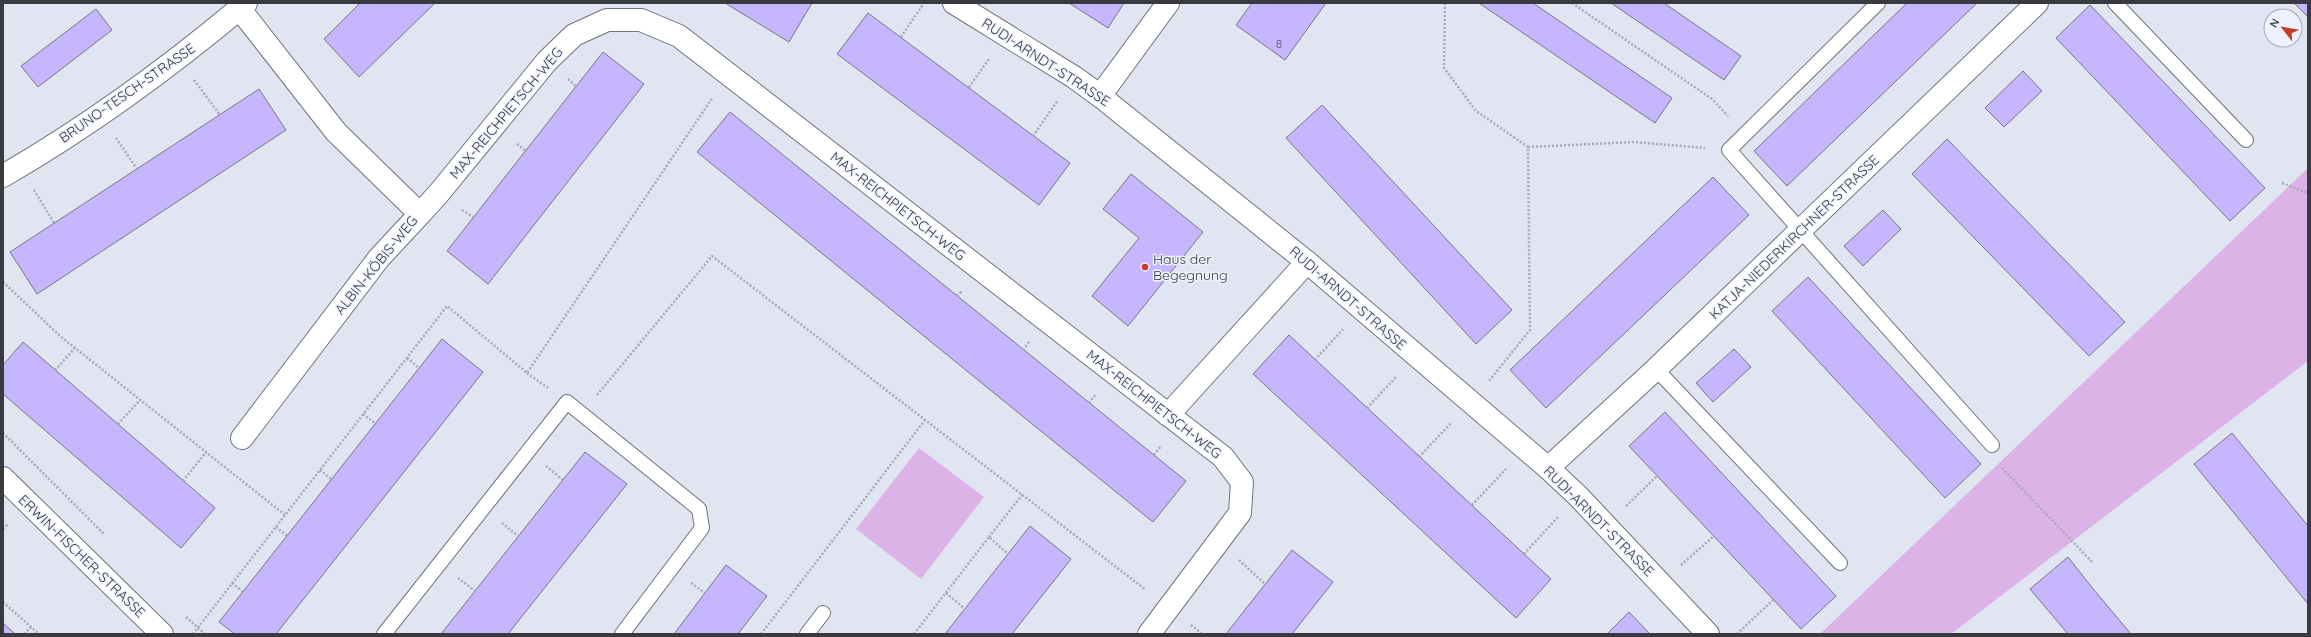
<svg xmlns="http://www.w3.org/2000/svg" width="2311" height="637" viewBox="0 0 2311 637" font-family="Quicksand,sans-serif">
	<style>
		.green { fill: #dcb3e7 }
		.building { fill: #c6b6fd; stroke: #797782 }
		.lines { fill: none; stroke-linecap: round; stroke-linejoin: round }
		.lane-casing { stroke: #6f727d; stroke-width: 16 }
		.street-casing { stroke: #6f727d; stroke-width: 24 }
		.path { stroke: #a7aab4; stroke-width: 2.5; stroke-dasharray: 2 2; stroke-linecap: butt }
		.lane { stroke: #fff; stroke-width: 14 }
		.street { stroke: #fff; stroke-width: 22 }
		.poi-dot { fill: #c73b28; stroke: #eef2fe; stroke-width: 1.5 }
		.labels { text-anchor: middle; dominant-baseline: central; stroke-width: 3; stroke-linejoin: round; paint-order: stroke }
		.number-label { font-size: 12px; fill: #5c596e }
		.street-label { font-size: 14px; fill: #383a3f; stroke: #eef2fe }
		.poi-label { font-size: 14px; fill: #383a3f; stroke: #eef2fe; text-anchor: start }
	</style>
	<rect width="100%" height="100%" fill="#e1e5f1"/>
	<g class="green">
		<polygon points="2308,168 2308,361 1951,634 1820,634"/>
		<polygon points="919,448 984,497 921,579 856,529"/>
	</g>
	<g class="building">
		<polygon points="360,3 435,3 359,77 324,39"/>
		<polygon points="725,3 812,3 789,42"/>
		<polygon points="1069,3 1124,3 1108,28"/>
		<polygon points="1252,3 1326,3 1285,60 1236,25"/>
		<polygon points="1479,3 1533,3 1672,98 1655,123"/>
		<polygon points="1611,3 1664,3 1741,56 1724,80"/>
		<polygon points="1907,3 1977,3 1787,186 1754,151"/>
		<polygon points="2294,3 2308,3 2308,17"/>
		<polygon points="2090,5 2265,188 2230,221 2056,38"/>
		<polygon points="96,9 112,30 38,87 21,66"/>
		<polygon points="868,13 1070,163 1039,205 837,54"/>
		<polygon points="603,52 644,84 488,284 447,251"/>
		<polygon points="2023,71 2042,91 2004,127 1985,108"/>
		<polygon points="259,89 286,130 37,294 10,252"/>
		<polygon points="1322,105 1512,310 1476,344 1286,138"/>
		<polygon points="730,112 1186,481 1153,522 697,152"/>
		<polygon points="1947,139 2125,322 2089,356 1912,174"/>
		<polygon points="1131,174 1203,232 1128,326 1092,296 1139,238 1103,209"/>
		<polygon points="1713,177 1749,215 1546,408 1510,370"/>
		<polygon points="1883,210 1901,229 1863,266 1844,246"/>
		<polygon points="1808,277 1981,464 1945,498 1772,311"/>
		<polygon points="1289,335 1551,579 1516,618 1253,374"/>
		<polygon points="442,339 483,372 276,634 235,634 219,622"/>
		<polygon points="23,342 215,508 181,548 3,394 3,365"/>
		<polygon points="1734,349 1751,367 1713,402 1696,383"/>
		<polygon points="1665,412 1836,596 1801,629 1629,446"/>
		<polygon points="2232,433 2308,526 2308,604 2194,464"/>
		<polygon points="585,452 627,484 508,634 441,634"/>
		<polygon points="1030,526 1071,559 1012,634 945,634"/>
		<polygon points="1292,550 1333,582 1292,634 1226,634"/>
		<polygon points="2068,557 2094,590 2131,634 2068,634 2030,589"/>
		<polygon points="726,565 767,596 738,634 674,634"/>
		<polygon points="1629,612 1650,634 1607,634"/>
		<polygon points="3,623 15,634 3,634"/>
	</g>
	<g class="lines">
		<defs>
			<g id="lane">
				<polyline points="1878,3 1729,150 1992,445"/>
				<polyline points="2115,3 2246,140"/>
				<polyline points="1656,369 1840,563"/>
				<polyline points="384,634 567,402 699,509 702,528 622,634"/>
				<polyline points="807,634 823,613"/>
			</g>
			<g id="street">
				<polyline points="954,3 1074,77 1100,96 1307,262 1548,468 1578,496 1708,634"/>
				<polyline points="239,8 336,132 420,214 379,258 242,438"/>
				<polyline points="1100,96 1168,3"/>
				<path d="M3,176C89,126 170,67 246,3"/>
				<polyline points="420,214 439,193 547,61 574,35 607,20 641,20 679,36 1223,457 1242,482 1240,513 1149,634"/>
				<polyline points="1168,415 1307,262"/>
				<polyline points="1548,468 1656,369 2037,3"/>
				<polyline points="3,478 162,634"/>
			</g>
		</defs>
		<use href="#lane" class="lane-casing"/>
		<use href="#street" class="street-casing"/>
		<g class="path">
			<polyline points="1445,3 1444,68 1476,111 1528,147 1530,330 1489,381"/>
			<polyline points="1572,3 1712,99 1728,116"/>
			<polyline points="901,37 924,3"/>
			<polyline points="568,79 576,86"/>
			<polyline points="194,80 220,115"/>
			<polyline points="969,87 989,59"/>
			<polyline points="1033,136 1058,100"/>
			<polyline points="116,138 137,169"/>
			<polyline points="517,144 526,151"/>
			<polyline points="1528,147 1634,142 1705,148"/>
			<polyline points="2282,183 2308,193"/>
			<polyline points="34,190 54,223"/>
			<polyline points="462,210 473,217"/>
			<polyline points="3,282 60,336 285,515"/>
			<polyline points="957,296 962,291"/>
			<polyline points="1023,350 1029,342"/>
			<polyline points="407,358 419,368"/>
			<polyline points="1315,360 1343,329"/>
			<polyline points="55,370 75,348"/>
			<polyline points="527,373 548,388"/>
			<polyline points="597,395 712,256 1146,590"/>
			<polyline points="1089,403 1096,394"/>
			<polyline points="1367,408 1397,376"/>
			<polyline points="363,414 376,424"/>
			<polyline points="118,424 140,400"/>
			<polyline points="3,433 104,534"/>
			<polyline points="1154,455 1161,446"/>
			<polyline points="1419,457 1452,422"/>
			<polyline points="546,466 563,480"/>
			<polyline points="2002,468 2093,563"/>
			<polyline points="320,470 331,479"/>
			<polyline points="183,481 206,452"/>
			<polyline points="1472,505 1506,469"/>
			<polyline points="1626,506 1657,476"/>
			<polyline points="502,523 518,536"/>
			<polyline points="276,527 287,536"/>
			<polyline points="3,529 8,524"/>
			<polyline points="989,537 1022,495"/>
			<polyline points="1524,554 1559,516"/>
			<polyline points="1239,560 1265,584"/>
			<polyline points="1681,565 1714,536"/>
			<polyline points="458,578 475,591"/>
			<polyline points="232,583 243,592"/>
			<polyline points="691,583 705,593"/>
			<polyline points="946,593 965,609"/>
			<polyline points="3,602 39,634"/>
			<polyline points="186,617 205,634"/>
			<polyline points="1191,625 1202,634"/>
			<polyline points="24,634 31,627"/>
			<polyline points="193,634 447,306 527,373 713,97"/>
			<polyline points="761,634 925,420"/>
			<polyline points="914,634 989,537 1008,554"/>
			<polyline points="1737,634 1773,600"/>
		</g>
		<use href="#lane" class="lane"/>
		<use href="#street" class="street"/>
	</g>
	<circle class="poi-dot" cx="1145" cy="267" r="4"/>
	<g class="labels">
		<g class="number-label">
			<text x="1279" y="43">8</text>
		</g>
		<g class="street-label">
			<text transform="translate(1046 62) rotate(33)">RUDI-ARNDT-STRASSE</text>
			<text transform="translate(127 93) rotate(-35)">BRUNO-TESCH-STRASSE</text>
			<text transform="translate(506 113) rotate(-50)">MAX-REICHPIETSCH-WEG</text>
			<text transform="translate(898 206) rotate(38)">MAX-REICHPIETSCH-WEG</text>
			<text transform="translate(1794 237) rotate(-44)">KATJA-NIEDERKIRCHNER-STRASSE</text>
			<text transform="translate(376 265) rotate(-51)">ALBIN-KÖBIS-WEG</text>
			<text transform="translate(1348 298) rotate(41)">RUDI-ARNDT-STRASSE</text>
			<text transform="translate(1154 404) rotate(38)">MAX-REICHPIETSCH-WEG</text>
			<text transform="translate(1599 521) rotate(45)">RUDI-ARNDT-STRASSE</text>
			<text transform="translate(82 556) rotate(44)">ERWIN-FISCHER-STRASSE</text>
		</g>
		<g class="poi-label">
			<text x="1153" y="259">Haus der<tspan x="1153" dy="16">Begegnung</tspan></text>
		</g>
	</g>
	<rect width="2311" height="637" fill="none" stroke="#383a3f" stroke-width="8"/>
	<g transform="translate(2283 28) rotate(301)"><circle r="19" fill="#eef2fe" stroke="#a5a8b2"/>
	<path d="M0-3L7 15L0 10L-7 15Z" fill="#c73b28"/>
	<text y="-6" font-size="11" font-weight="bold" text-anchor="middle" fill="#383a3f">N</text>
	</g>
</svg>
